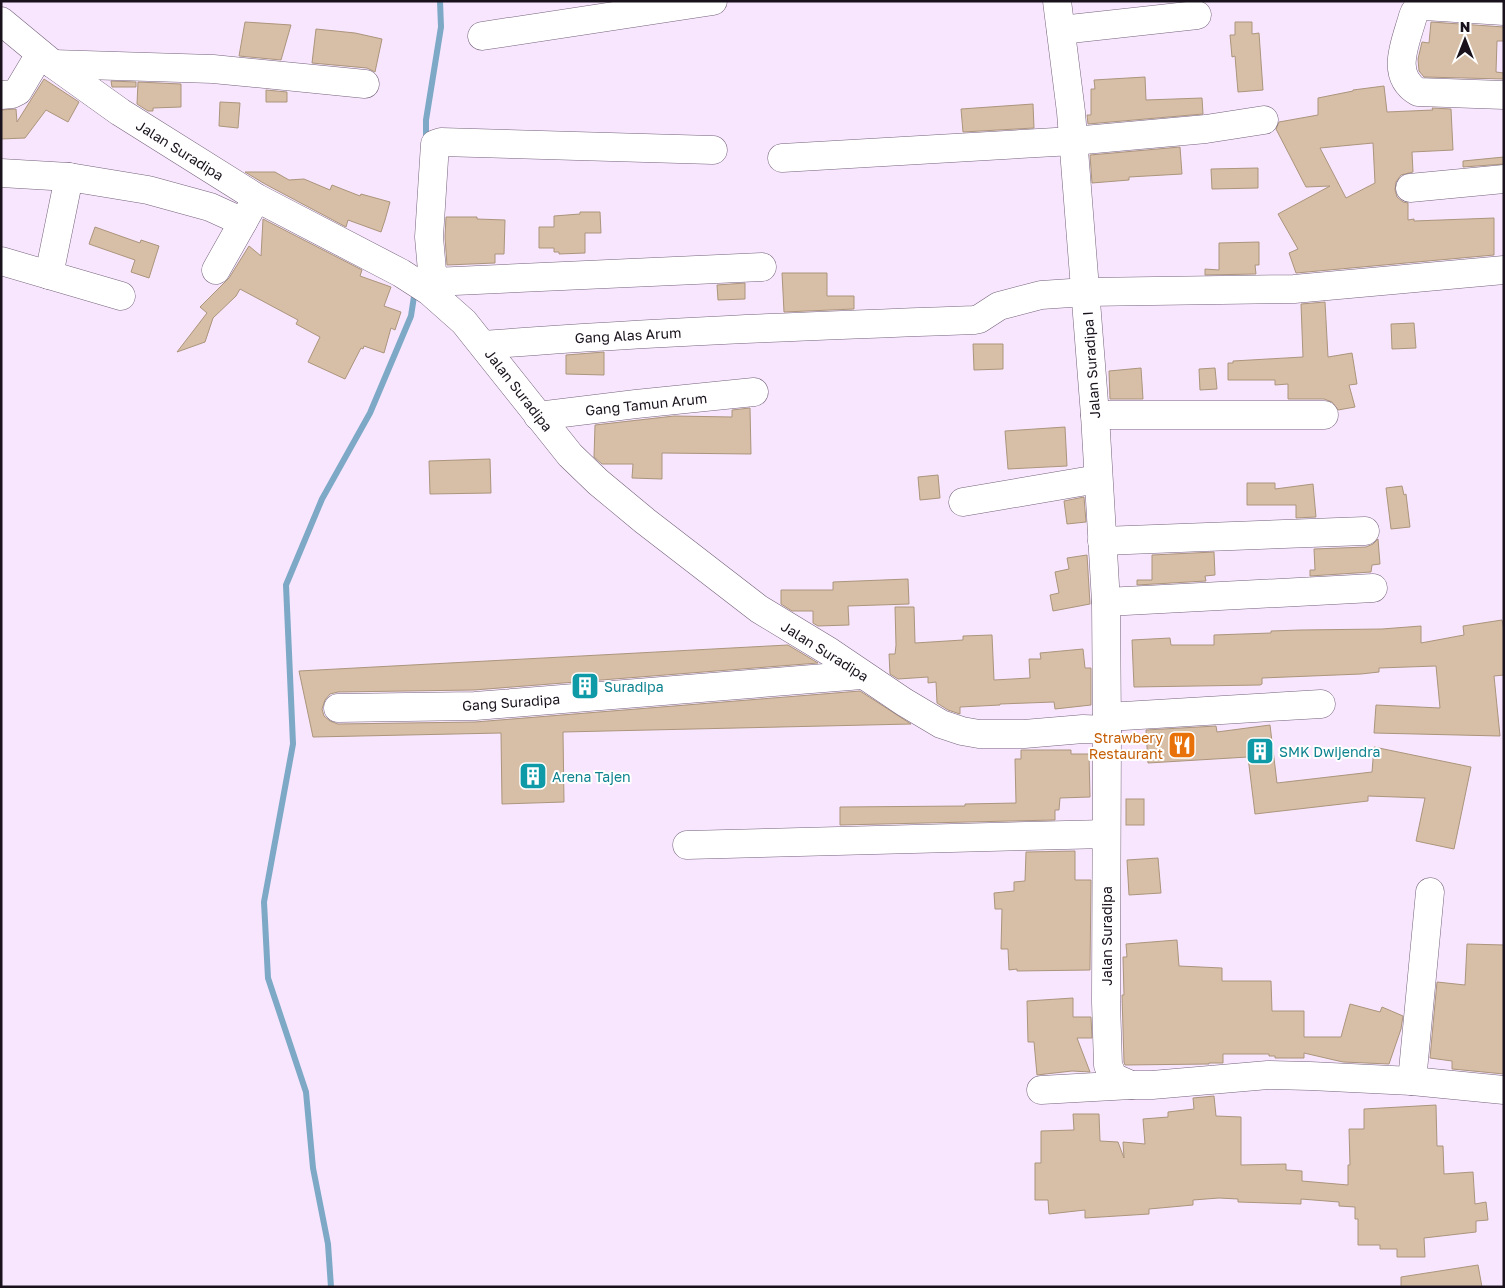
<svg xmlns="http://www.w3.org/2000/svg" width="1505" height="1288" viewBox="0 0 1505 1288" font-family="'Golos Text',sans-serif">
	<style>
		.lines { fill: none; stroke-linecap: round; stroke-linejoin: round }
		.stream { stroke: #7da8c6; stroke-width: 6 }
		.building { fill: #d7bea6; stroke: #ac957d; fill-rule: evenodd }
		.minor-casing { stroke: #75637b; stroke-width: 29 }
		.minor { stroke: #fff; stroke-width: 28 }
		.labels { text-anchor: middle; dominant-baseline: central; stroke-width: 4; stroke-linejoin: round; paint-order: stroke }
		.street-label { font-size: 14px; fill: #19121c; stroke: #fff }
		.culture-label { font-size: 14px; fill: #0d838f; stroke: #fff; text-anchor: start }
		.food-label { font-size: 14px; fill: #c56008; stroke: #fff; text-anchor: end }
	</style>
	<rect width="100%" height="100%" fill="#f7e6fd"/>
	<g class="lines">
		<g class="stream">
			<polyline points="426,141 426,120 441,27 440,1"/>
			<polyline points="331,1287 328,1244 313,1168 306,1092 268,978 264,902 293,744 286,585 322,499 370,413 411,316 415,290"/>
		</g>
	</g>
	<g class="building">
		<polygon points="245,22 291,25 281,60 239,56"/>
		<polygon points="1235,22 1252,22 1252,34 1259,33 1263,90 1238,92 1235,56 1232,57 1230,35 1235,35"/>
		<polygon points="1431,22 1504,27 1504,41 1497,41 1496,72 1504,73 1504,79 1424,77 1419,71 1418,59 1422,42 1429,43"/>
		<polygon points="316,29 355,33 382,39 375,72 367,68 312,63"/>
		<polygon points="1145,77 1146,100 1202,98 1203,114 1088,124 1087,115 1091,115 1091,89 1095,89 1094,80"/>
		<polygon points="44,79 79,102 68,122 46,110 25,138 1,139 1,110 16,109 17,122"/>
		<polygon points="111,81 136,82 136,87 112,87"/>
		<polygon points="138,82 181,84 181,107 153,108 153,111 148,111 137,104"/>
		<path d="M1384,86L1387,112L1433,110L1432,108L1451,109L1453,150L1412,152L1413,172L1401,175L1396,182L1395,190L1397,197L1403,202L1408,203V220L1414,219V221L1494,218V255L1296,273L1289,253L1298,249L1278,214L1330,186L1306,187L1276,129L1279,122L1318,115V98L1353,91V90ZM1373,143L1375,183L1346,198L1320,148Z"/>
		<polygon points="266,90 287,92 287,102 266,102"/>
		<polygon points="220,102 240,103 238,128 219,126"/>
		<polygon points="1033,104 1034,128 963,132 961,109"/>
		<polygon points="1180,147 1182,174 1129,177 1129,180 1092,183 1090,155"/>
		<polygon points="1504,157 1504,164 1463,167 1463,161"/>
		<polygon points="1258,168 1258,188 1212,189 1211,169"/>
		<polygon points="245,172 275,172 289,180 304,179 330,190 332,185 360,196 361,194 390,202 385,220 381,232 348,220 346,227 265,184"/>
		<polygon points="580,212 600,212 601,233 585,233 585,253 559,254 559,252 554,252 554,248 539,248 539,227 554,227 554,216 580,214"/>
		<polygon points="446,217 477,217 477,219 505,220 504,254 495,254 495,263 447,265 445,237"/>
		<polygon points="263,219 362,270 360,276 391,287 384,306 401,312 395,330 391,328 384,353 364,346 363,349 361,348 345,379 308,362 320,337 296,324 298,320 240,289 236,296 213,318 205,342 177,352 207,313 200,307 229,278 249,246 261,256"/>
		<polygon points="95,227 140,243 141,240 159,246 149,278 131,272 135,260 89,244"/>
		<polygon points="1259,242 1259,265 1255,265 1256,274 1205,275 1205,269 1219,270 1219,243"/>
		<polygon points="782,273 827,273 827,296 854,296 854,309 784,312"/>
		<polygon points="745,283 745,299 718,300 717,285"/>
		<polygon points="1325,302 1328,357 1352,353 1357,384 1349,385 1355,407 1338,410 1332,402 1324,399 1288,399 1288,384 1275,385 1275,380 1228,380 1228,363 1233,363 1233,361 1303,357 1301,304"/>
		<polygon points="1414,323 1416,348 1392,349 1391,324"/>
		<polygon points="973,344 1003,344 1003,369 974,370"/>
		<polygon points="604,352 604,375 566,374 566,355"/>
		<polygon points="1141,368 1143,399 1110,399 1109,371"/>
		<polygon points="1215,368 1217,389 1200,390 1199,369"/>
		<polygon points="750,408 751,454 662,453 662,479 632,478 633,464 602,464 594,457 595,425 674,416 732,417 732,410"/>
		<polygon points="1065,427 1067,466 1008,469 1005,431"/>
		<polygon points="490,459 491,493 430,494 429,461"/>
		<polygon points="938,475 940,498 920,500 918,477"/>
		<polygon points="1247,483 1275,483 1275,489 1313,484 1316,517 1296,518 1296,505 1247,505"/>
		<polygon points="1402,486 1404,495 1406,494 1410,527 1391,529 1386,488"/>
		<polygon points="1084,497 1086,522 1067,524 1064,501"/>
		<polygon points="1378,539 1380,564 1372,565 1371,572 1310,576 1310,570 1315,570 1314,549 1366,547 1373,544"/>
		<polygon points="1214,552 1215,575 1205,576 1206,581 1137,585 1137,580 1152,580 1152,555"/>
		<polygon points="1087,555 1090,604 1053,611 1050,595 1059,593 1055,572 1069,569 1067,558"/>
		<polygon points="908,579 909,604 848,606 849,625 818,626 813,623 813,611 792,611 781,604 781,590 833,590 833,582"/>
		<polygon points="895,607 914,607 915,643 963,640 963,636 992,635 994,680 1030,678 1029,659 1041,659 1040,653 1083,649 1085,668 1091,668 1091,705 1055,709 1054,702 1000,704 1000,705 960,707 960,714 948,710 937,703 936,682 928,683 928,677 898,679 890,674 889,654 895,654 896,645"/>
		<polygon points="1502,620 1504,630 1504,675 1494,676 1500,736 1374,733 1376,705 1440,708 1436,666 1379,668 1379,672 1361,674 1262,678 1262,684 1260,685 1134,687 1132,640 1170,638 1171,645 1214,645 1214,635 1271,633 1271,631 1300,630 1382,629 1421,626 1421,643 1464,635 1463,626"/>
		<polygon points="788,645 818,663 474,690 338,692 330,694 325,700 322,709 324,716 330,721 338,724 475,722 860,691 911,724 563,732 564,802 502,804 501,733 313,737 299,671"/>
		<polygon points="1270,725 1277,783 1372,772 1374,747 1471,767 1454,849 1416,841 1425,798 1368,796 1368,801 1255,814 1248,757 1148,763 1146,730 1216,726 1217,732"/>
		<polygon points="1021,750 1071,750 1071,754 1089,754 1090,797 1060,798 1059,810 1055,810 1055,820 840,825 840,807 965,806 965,804 1016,803 1015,759 1021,759"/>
		<rect x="1126" y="799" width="18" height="26"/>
		<polygon points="1075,851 1075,880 1091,880 1090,970 1017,971 1017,969 1009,970 1008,949 1001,949 1002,909 995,909 994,893 1014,891 1014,882 1025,881 1026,852"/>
		<polygon points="1158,858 1161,893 1129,895 1127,860"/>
		<polygon points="1177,940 1179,966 1222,968 1222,981 1271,981 1272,1011 1304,1011 1304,1037 1341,1037 1350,1004 1380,1012 1382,1007 1403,1016 1401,1029 1389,1064 1343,1062 1304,1053 1304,1058 1275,1058 1275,1056 1269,1056 1269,1054 1223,1054 1223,1063 1209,1063 1209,1064 1125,1065 1124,1062 1122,995 1124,995 1123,957 1127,957 1126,944"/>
		<polygon points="1467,944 1504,945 1504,1074 1452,1069 1452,1061 1430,1058 1437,982 1465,985"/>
		<polygon points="1073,998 1073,1017 1091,1017 1092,1038 1077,1038 1090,1072 1072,1071 1037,1075 1034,1042 1028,1042 1027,1001"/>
		<polygon points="1214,1096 1216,1116 1241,1117 1241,1165 1286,1164 1286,1170 1302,1171 1302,1181 1348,1185 1348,1165 1350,1165 1349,1129 1364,1129 1364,1109 1436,1105 1437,1146 1443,1146 1444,1174 1473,1172 1475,1204 1486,1202 1488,1220 1476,1221 1476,1232 1424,1238 1425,1257 1397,1257 1397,1249 1380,1249 1380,1245 1358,1245 1358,1219 1355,1219 1355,1207 1339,1206 1339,1202 1301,1199 1301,1204 1238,1202 1238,1199 1219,1198 1193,1200 1193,1205 1149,1209 1149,1214 1085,1218 1085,1210 1049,1214 1048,1200 1035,1200 1035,1163 1041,1163 1041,1131 1074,1130 1073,1114 1099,1114 1100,1141 1118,1142 1124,1158 1123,1142 1145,1144 1143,1119 1168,1117 1168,1112 1194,1109 1193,1098"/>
		<polygon points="1478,1265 1482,1287 1401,1287 1401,1277"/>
	</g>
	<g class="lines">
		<defs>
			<g id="minor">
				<polyline points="1057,1 1071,112 1095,415 1106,602 1107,730"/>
				<path d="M1504,11L1424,6C1417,8 1415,10 1413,16C1406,42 1389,75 1418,92L1504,95"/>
				<polyline points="1,21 53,64 120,112 257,198 401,273 429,291 464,322 570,455 598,482 645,521 759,609 830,652 904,702 941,724 962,731 979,734 1024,734 1083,729 1107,730 1106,1002 1108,1065 1113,1077 1131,1085 1152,1085 1268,1075 1310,1076 1412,1081 1504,1090"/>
				<polyline points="1061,30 1197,15"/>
				<polyline points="482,36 713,1"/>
				<polyline points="53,64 213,69 365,84"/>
				<polyline points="1,95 12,94 18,91 40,54"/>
				<polyline points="713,150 441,142 435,144 429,237 433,282 762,267"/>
				<polyline points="782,158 1073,141 1206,129 1264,120"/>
				<polyline points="1,173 69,177 148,190 210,207 243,222"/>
				<polyline points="1410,188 1504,179"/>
				<polyline points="1,261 121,296"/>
				<polyline points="216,270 252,206"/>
				<polyline points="49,275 69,177"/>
				<path d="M483,345C647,332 810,326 974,320L979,319L999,306L1041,295L1086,292L1294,289L1504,270"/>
				<polyline points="1095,415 1324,415"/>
				<polyline points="538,416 636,404 754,392"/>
				<polyline points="963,502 1098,479"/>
				<polyline points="1102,541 1365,531"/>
				<polyline points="1106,602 1373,588"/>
				<polyline points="338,708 475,706 862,675"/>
				<polyline points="1107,717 1321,704"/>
				<polyline points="687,845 1106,834"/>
				<polyline points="1412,1081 1430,892"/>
				<polyline points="1041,1090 1131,1085"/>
			</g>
		</defs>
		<use href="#minor" class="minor-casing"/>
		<use href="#minor" class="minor"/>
	</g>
	<defs>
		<symbol id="building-square" viewBox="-11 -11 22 22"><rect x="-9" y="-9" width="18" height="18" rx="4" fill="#0f9aa8" stroke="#fff"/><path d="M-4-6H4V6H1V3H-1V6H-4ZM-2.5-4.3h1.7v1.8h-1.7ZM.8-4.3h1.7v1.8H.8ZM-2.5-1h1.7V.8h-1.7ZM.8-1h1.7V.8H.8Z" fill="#fff"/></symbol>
		<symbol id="restaurant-square" viewBox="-11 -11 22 22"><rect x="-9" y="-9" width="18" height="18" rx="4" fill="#e8710a" stroke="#fff"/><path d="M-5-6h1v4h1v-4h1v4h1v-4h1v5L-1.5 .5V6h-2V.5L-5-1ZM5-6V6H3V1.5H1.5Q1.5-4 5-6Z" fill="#fff"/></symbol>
	</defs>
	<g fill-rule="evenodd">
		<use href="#building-square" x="569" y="670" width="32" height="32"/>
		<use href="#restaurant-square" x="1166" y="729" width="32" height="32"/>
		<use href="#building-square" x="1244" y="735" width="32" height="32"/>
		<use href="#building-square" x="517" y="760" width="32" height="32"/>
	</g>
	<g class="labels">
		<g class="street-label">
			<text transform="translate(180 150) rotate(32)">Jalan Suradipa</text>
			<text transform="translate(628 335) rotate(-3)">Gang Alas Arum</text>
			<text transform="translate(1091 365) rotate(-94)">Jalan Suradipa I</text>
			<text transform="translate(519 390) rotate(52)">Jalan Suradipa</text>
			<text transform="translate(646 404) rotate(-6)">Gang Tamun Arum</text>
			<text transform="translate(825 651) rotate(32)">Jalan Suradipa</text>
			<text transform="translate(511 702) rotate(-4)">Gang Suradipa</text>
			<text transform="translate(1106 936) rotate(-90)">Jalan Suradipa</text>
		</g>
		<g class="culture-label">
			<text x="604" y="686">Suradipa</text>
			<text x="1279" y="751">SMK Dwijendra</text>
			<text x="552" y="776">Arena Tajen</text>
		</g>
		<g class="food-label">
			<text x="1163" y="737">Strawbery<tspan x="1163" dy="16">Restaurant</tspan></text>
		</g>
	</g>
	<rect width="1505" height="1288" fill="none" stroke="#19121c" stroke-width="5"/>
	<g transform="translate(1465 40)" stroke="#ffffff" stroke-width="4" paint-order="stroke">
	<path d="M0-4L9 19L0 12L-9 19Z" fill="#19121c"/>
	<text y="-8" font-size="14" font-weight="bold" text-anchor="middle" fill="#19121c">N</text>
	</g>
</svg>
